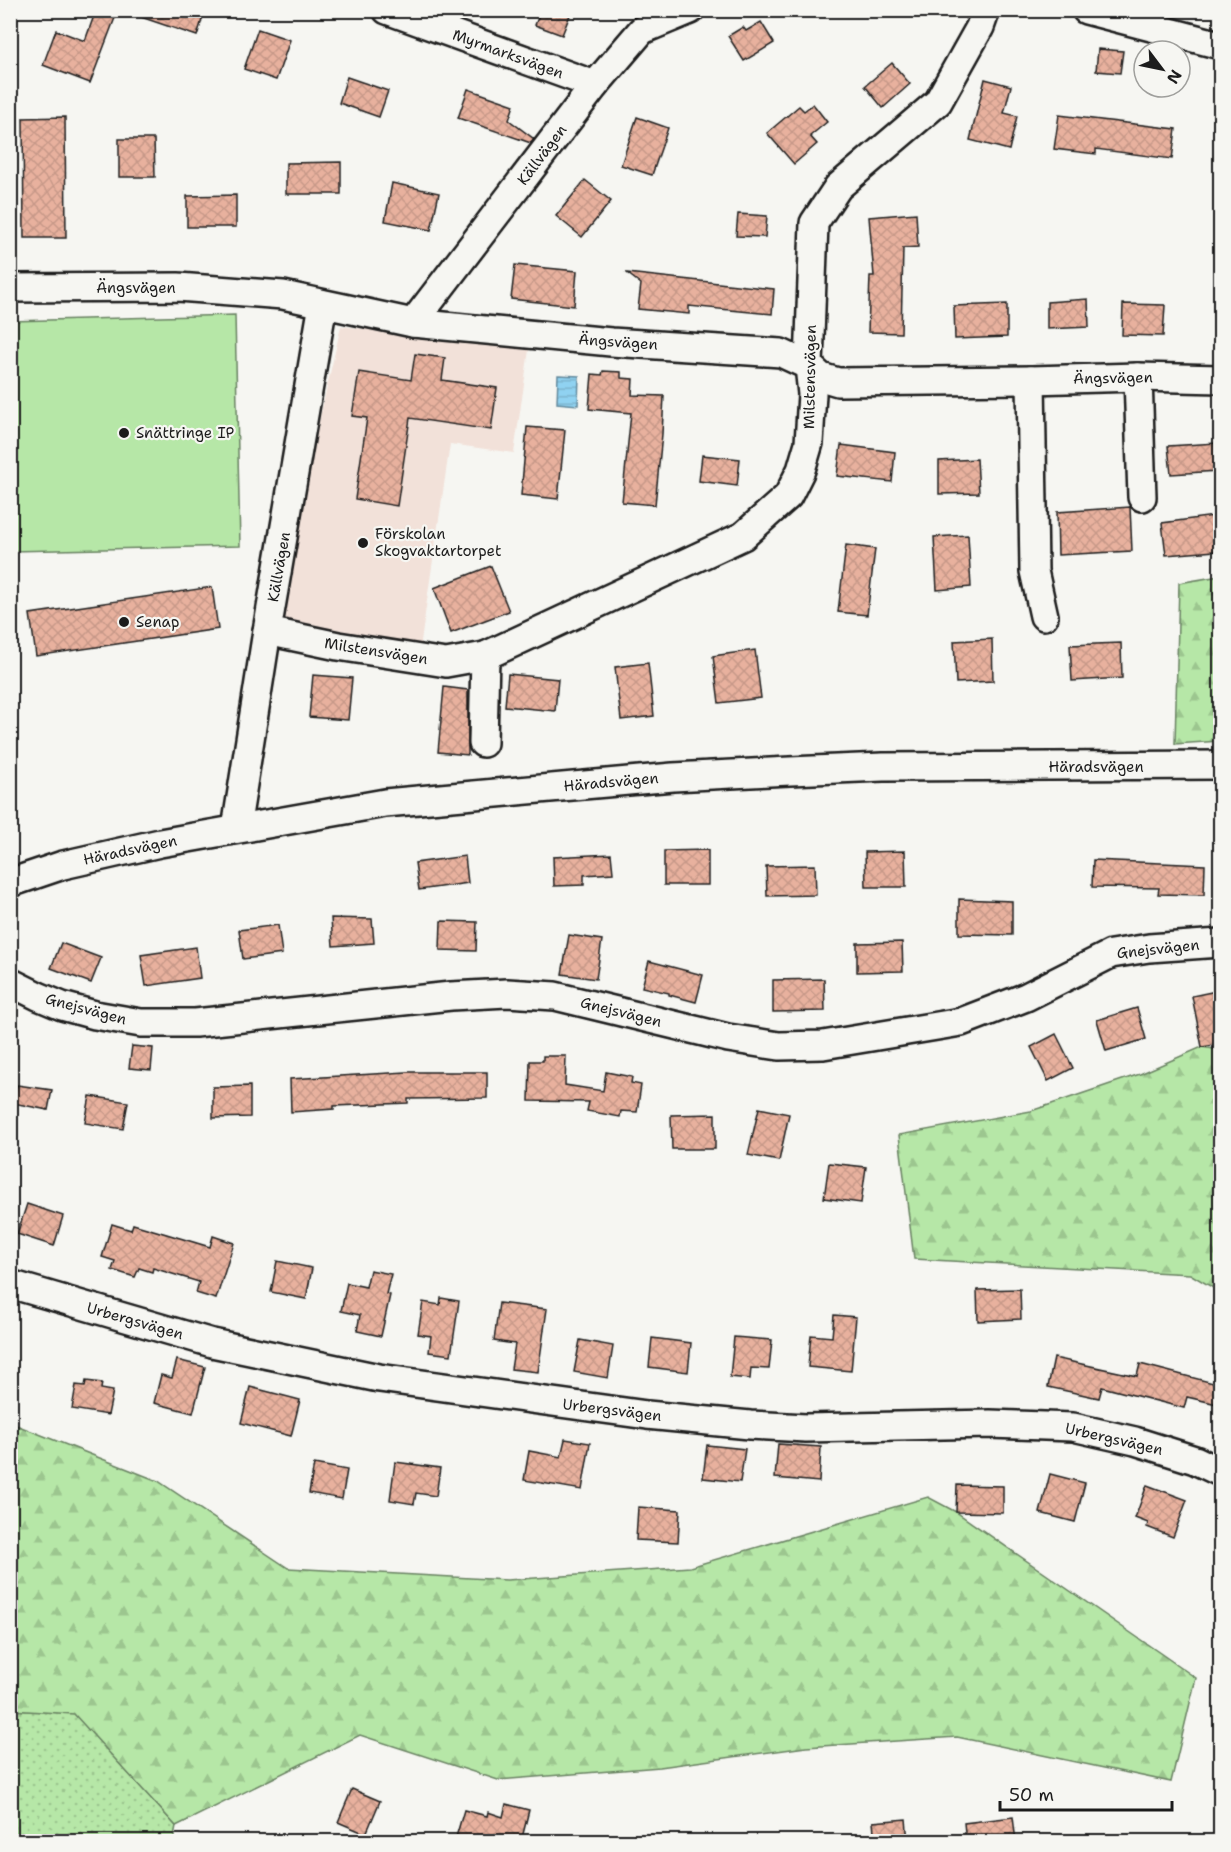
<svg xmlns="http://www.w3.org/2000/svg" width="1231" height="1852" viewBox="0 0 1231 1852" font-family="'Shantell Sans',sans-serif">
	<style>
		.built { fill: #f2e1d9 }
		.grass { fill: url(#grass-dots); stroke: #698262; stroke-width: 1.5 }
		.forest { fill: url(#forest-firs); stroke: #698262; stroke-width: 1.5 }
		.pitch { fill: #b6e7a7; stroke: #698262; stroke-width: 1.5 }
		.water { fill: url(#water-rules); stroke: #62899c; stroke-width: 1.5 }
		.building { fill: url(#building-cross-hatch); stroke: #1c1c1c; stroke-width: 1.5 }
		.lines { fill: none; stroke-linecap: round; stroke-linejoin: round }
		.minor-casing { stroke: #1c1c1c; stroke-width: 32 }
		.minor { stroke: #f6f6f2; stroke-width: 27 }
		.poi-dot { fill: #1c1c1c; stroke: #f6f6f2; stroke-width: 2 }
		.labels { text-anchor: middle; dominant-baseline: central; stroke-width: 4.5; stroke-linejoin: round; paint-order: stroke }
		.street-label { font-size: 15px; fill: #1c1c1c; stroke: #f6f6f2 }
		.poi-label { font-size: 15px; fill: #1c1c1c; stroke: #f6f6f2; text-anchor: start }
	</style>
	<defs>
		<pattern id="grass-dots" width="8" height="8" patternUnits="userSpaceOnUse" patternTransform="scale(1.5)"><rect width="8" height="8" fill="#b6e7a7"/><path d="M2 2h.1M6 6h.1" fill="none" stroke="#9cc68f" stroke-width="1.8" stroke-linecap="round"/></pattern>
		<pattern id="forest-firs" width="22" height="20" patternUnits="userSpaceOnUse" patternTransform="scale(1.5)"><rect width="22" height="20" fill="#b6e7a7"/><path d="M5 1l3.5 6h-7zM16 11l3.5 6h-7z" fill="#9cc68f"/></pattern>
		<pattern id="water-rules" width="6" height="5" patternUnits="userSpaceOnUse" patternTransform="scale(1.5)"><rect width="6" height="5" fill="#90d2f1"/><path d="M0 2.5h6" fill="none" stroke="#7cb4ce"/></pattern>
		<pattern id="building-cross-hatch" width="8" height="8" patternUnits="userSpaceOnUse" patternTransform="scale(1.5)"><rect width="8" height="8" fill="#e8b19e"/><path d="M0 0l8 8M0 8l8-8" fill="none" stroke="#c69888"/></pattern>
	</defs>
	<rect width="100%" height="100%" fill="#f6f6f2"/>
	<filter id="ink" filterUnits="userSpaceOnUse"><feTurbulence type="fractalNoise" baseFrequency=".0167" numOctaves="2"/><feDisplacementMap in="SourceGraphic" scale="12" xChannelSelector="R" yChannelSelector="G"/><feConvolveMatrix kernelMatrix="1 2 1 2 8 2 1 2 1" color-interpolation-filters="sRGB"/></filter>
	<g filter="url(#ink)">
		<polygon class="built" points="341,326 529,350 514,453 450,444 419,655 270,633"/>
		<polygon class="grass" points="10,1710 74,1713 176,1826 173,1841 11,1841"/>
		<g class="forest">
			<polygon points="1220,576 1220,741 1175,744 1179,583"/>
			<polygon points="1202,1047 1220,1050 1220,1292 1190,1274 914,1259 899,1135 1031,1111 1140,1074"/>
			<polygon points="11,1423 158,1481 288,1568 507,1580 690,1567 928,1497 956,1512 1196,1678 1171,1782 957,1737 806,1747 660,1767 498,1780 360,1735 176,1826 74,1714 11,1710"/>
		</g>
		<polygon class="pitch" points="235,315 240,546 11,551 11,321"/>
		<polygon class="water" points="558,375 579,376 578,405 557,403"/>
		<g class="building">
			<polygon points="96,10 118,10 90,83 43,65 56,30 85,41"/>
			<polygon points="133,10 205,10 197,36 132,14"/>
			<polygon points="541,10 572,10 562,35 535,25"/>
			<polygon points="761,22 774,43 744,61 728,36 743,27 746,31"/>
			<polygon points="258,29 290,40 276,80 244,69"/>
			<polygon points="1098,49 1123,51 1120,73 1096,71"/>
			<polygon points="892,63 910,84 883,108 865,86"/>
			<polygon points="347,77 388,91 379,117 339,103"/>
			<polygon points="985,79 1011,86 1004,113 1017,116 1009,150 970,140"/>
			<polygon points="468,89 514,105 509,120 534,139 531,143 458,118"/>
			<polygon points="813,104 827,122 810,136 817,144 794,164 767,133 799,106 804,111"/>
			<polygon points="1059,115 1176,129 1172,159 1096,149 1096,154 1054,149"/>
			<polygon points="65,117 66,238 24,238 23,118"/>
			<polygon points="637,117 668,128 652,175 621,165"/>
			<polygon points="119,139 154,139 155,177 119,177"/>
			<polygon points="341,162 341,194 286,194 286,163"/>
			<polygon points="585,180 611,201 582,237 556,216"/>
			<polygon points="392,183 439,193 431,230 385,221"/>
			<polygon points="236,195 236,227 187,227 187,196"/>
			<polygon points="916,213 918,247 903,248 901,333 868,332 870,276 874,276 869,217"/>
			<polygon points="738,214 767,216 765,237 736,236"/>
			<polygon points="515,265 577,271 574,306 511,299"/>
			<polygon points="627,273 774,289 772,314 689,306 689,314 638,309 641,284"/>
			<polygon points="1088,299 1089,327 1047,329 1047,302"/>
			<polygon points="1007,304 1007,337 955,339 954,306"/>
			<polygon points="1123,304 1165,305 1163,336 1122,335"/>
			<polygon points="415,354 445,358 442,380 497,388 491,430 410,418 397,506 355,499 367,418 352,416 359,372 411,380"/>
			<polygon points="603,371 621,372 621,378 633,379 632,395 664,396 662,434 655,505 622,502 631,413 589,409 592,374 602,375"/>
			<polygon points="527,427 565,430 558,499 521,495"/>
			<polygon points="1217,443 1218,471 1171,474 1168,446"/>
			<polygon points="841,445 895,452 892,482 837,476"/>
			<polygon points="702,455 740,459 737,486 699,481"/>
			<polygon points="977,459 979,493 939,494 939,461"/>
			<polygon points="1130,507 1132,551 1058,555 1057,512"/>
			<polygon points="1214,516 1215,551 1166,555 1162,523"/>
			<polygon points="968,535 971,587 937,590 934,537"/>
			<polygon points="846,545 875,549 867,615 838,612"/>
			<polygon points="491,566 509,611 451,633 434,588"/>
			<polygon points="212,587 218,629 36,656 30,614"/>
			<polygon points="992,639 993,681 956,683 954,641"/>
			<polygon points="1121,643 1122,678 1072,681 1070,645"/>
			<polygon points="755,650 761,698 719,703 713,656"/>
			<polygon points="648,663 654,716 621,720 615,667"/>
			<polygon points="508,674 558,679 555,711 505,706"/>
			<polygon points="313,675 352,678 348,720 309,717"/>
			<polygon points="444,687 468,690 468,755 438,752"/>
			<polygon points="708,850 708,885 664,885 664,851"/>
			<polygon points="905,851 906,887 866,887 865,852"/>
			<polygon points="611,854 613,873 584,875 584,885 554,886 553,857"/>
			<polygon points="465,856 468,883 419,890 415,863"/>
			<polygon points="1093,860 1205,865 1204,895 1158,894 1159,888 1092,887"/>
			<polygon points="815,865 816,895 767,896 766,866"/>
			<polygon points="959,899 1012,901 1012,935 959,934"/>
			<polygon points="331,918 372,919 374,943 333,946"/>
			<polygon points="441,921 477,922 476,951 440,950"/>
			<polygon points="278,925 282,954 243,959 239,930"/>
			<polygon points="569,935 602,940 596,979 562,974"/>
			<polygon points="902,942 903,971 857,972 857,943"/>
			<polygon points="61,943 101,958 91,983 51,968"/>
			<polygon points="196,947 200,978 146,986 141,955"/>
			<polygon points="649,961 703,975 696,1002 669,995 669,993 642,987"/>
			<polygon points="824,979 825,1011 773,1012 773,980"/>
			<polygon points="1221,990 1221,1044 1202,1047 1192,996"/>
			<polygon points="1137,1008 1146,1039 1106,1051 1097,1020"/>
			<polygon points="1056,1034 1073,1068 1048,1081 1031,1047"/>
			<polygon points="132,1046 153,1048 151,1070 129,1068"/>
			<polygon points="543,1056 566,1056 565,1085 603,1091 606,1072 632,1077 631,1083 641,1085 637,1112 621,1111 620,1117 587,1111 589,1102 529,1101 530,1061 543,1061"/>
			<polygon points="407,1072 487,1072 487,1098 408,1099 408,1103 334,1106 334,1109 291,1112 290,1079"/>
			<polygon points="17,1085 52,1090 48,1110 13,1103"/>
			<polygon points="250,1086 250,1117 213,1118 213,1087"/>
			<polygon points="90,1096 128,1102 123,1129 85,1123"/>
			<polygon points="759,1108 789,1114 779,1161 748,1155"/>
			<polygon points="715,1114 715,1149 672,1149 671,1115"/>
			<polygon points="829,1163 866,1167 861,1203 824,1198"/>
			<polygon points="27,1204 63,1216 54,1246 17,1234"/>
			<polygon points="112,1224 131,1230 133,1224 210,1247 213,1236 234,1243 216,1299 196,1293 199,1282 153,1268 152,1272 139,1268 135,1277 112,1270 115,1261 102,1257"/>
			<polygon points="277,1261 312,1268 306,1299 271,1292"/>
			<polygon points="370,1270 391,1274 386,1294 390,1295 381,1336 357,1331 360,1315 341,1311 347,1283 366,1287"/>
			<polygon points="1020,1289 1021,1319 978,1321 977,1290"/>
			<polygon points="441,1298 459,1301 451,1355 429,1352 431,1336 418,1334 423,1302 440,1305"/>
			<polygon points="499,1303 547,1309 538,1372 511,1369 515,1344 494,1341"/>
			<polygon points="834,1315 856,1317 851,1371 808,1367 811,1335 832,1337"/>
			<polygon points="734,1337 772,1340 769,1369 751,1368 750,1379 730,1377"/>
			<polygon points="652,1338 691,1343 688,1372 649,1367"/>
			<polygon points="580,1340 613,1346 608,1378 574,1372"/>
			<polygon points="1054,1358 1137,1376 1140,1364 1221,1385 1221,1405 1187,1397 1184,1408 1102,1387 1099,1398 1048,1387"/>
			<polygon points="177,1360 205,1367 193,1413 154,1403 161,1375 172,1378"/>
			<polygon points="86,1381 102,1383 101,1389 113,1391 108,1415 72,1409 76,1385 85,1386"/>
			<polygon points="250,1387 300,1400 291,1436 241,1423"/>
			<polygon points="565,1439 590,1443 582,1490 524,1480 529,1451 561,1457"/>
			<polygon points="778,1444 821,1447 819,1482 775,1478"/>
			<polygon points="707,1445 745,1449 740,1482 703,1478"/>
			<polygon points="395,1462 440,1468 436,1496 416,1493 414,1504 390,1500"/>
			<polygon points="314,1464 347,1470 342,1499 309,1493"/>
			<polygon points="1050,1474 1085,1483 1075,1522 1040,1513"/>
			<polygon points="957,1485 1003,1486 1003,1513 956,1512"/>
			<polygon points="1147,1485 1187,1500 1173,1537 1147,1527 1148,1523 1135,1518"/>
			<polygon points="638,1507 680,1510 678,1542 636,1540"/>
			<polygon points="352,1789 380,1801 366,1834 338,1822"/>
			<polygon points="506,1804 529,1810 521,1842 500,1837 499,1842 472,1842 456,1837 464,1810 487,1816 488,1812 503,1817"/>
			<polygon points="1013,1817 1016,1842 966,1842 964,1823"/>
			<polygon points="906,1819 908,1842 875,1842 873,1822"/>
		</g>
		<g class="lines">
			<defs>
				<g id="minor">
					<polyline points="387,10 595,85"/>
					<polyline points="1086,10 1220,45"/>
					<polyline points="10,288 178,287 283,295 413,323 611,342 781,353 809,366 821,377 838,382 1031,380 1138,377 1220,379"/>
					<polyline points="413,323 595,85 642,30 690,10"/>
					<polyline points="1138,377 1142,497"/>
					<polyline points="1031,380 1034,571 1044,616"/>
					<polyline points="267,631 338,646 446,663 485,656 743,536 788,496 801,470 809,443 812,394 809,366 814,223 838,187 938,102 980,27 986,10"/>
					<polyline points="483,743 485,656"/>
					<polyline points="236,829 267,631 323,304"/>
					<polyline points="10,883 63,865 160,843 385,803 673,777 790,771 883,767 1220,765"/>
					<polyline points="10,982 38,996 62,1006 95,1015 141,1023 195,1023 451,996 507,993 555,996 728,1038 779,1046 823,1045 961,1022 1026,997 1111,954 1149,948 1220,943"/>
					<polyline points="10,1284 212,1343 379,1378 647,1415 750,1425 806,1428 990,1424 1073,1427 1135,1441 1195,1460 1220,1472"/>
				</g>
			</defs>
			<use href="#minor" class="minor-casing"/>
			<use href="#minor" class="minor"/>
		</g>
	</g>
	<g class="poi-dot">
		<circle cx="124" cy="433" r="6"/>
		<circle cx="363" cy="543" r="6"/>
		<circle cx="124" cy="622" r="6"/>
	</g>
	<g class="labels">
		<g class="street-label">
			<text transform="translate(508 54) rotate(20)">Myrmarksvägen</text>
			<text transform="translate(542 155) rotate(-53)">Källvägen</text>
			<text x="136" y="288">Ängsvägen</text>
			<text transform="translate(618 342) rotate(4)">Ängsvägen</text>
			<text transform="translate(810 377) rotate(-89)">Milstensvägen</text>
			<text transform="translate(1113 378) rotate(-1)">Ängsvägen</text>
			<text transform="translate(279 567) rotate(-80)">Källvägen</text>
			<text transform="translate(376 651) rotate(9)">Milstensvägen</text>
			<text x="1096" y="767">Häradsvägen</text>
			<text transform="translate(611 782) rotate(-5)">Häradsvägen</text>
			<text transform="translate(130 850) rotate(-12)">Häradsvägen</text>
			<text transform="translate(1158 949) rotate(-6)">Gnejsvägen</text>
			<text transform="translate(86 1009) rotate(15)">Gnejsvägen</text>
			<text transform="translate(621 1012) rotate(14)">Gnejsvägen</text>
			<text transform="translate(135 1321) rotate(16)">Urbergsvägen</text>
			<text transform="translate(612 1410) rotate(7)">Urbergsvägen</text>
			<text transform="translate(1114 1439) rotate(13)">Urbergsvägen</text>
		</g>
		<g class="poi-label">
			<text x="136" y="433">Snättringe IP</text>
			<text x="375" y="534">Förskolan<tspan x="375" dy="17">Skogvaktartorpet</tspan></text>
			<text x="136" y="622">Senap</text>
		</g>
	</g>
	<rect width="1231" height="1852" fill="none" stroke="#f6f6f2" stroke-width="36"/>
	<rect x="18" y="18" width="1195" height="1816" fill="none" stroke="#1c1c1c" stroke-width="2" filter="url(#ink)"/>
	<g transform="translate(1162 69) rotate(122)"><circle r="28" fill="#f6f6f2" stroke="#9f9f9c" stroke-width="1.5"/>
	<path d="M0-4.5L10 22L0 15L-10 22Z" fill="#1c1c1c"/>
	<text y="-9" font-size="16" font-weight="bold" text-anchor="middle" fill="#1c1c1c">N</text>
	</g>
	<path d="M1000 1801v9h172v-9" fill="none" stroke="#1c1c1c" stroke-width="3"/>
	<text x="1009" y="1801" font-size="18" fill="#1c1c1c" stroke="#f6f6f2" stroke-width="4.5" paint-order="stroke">50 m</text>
</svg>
